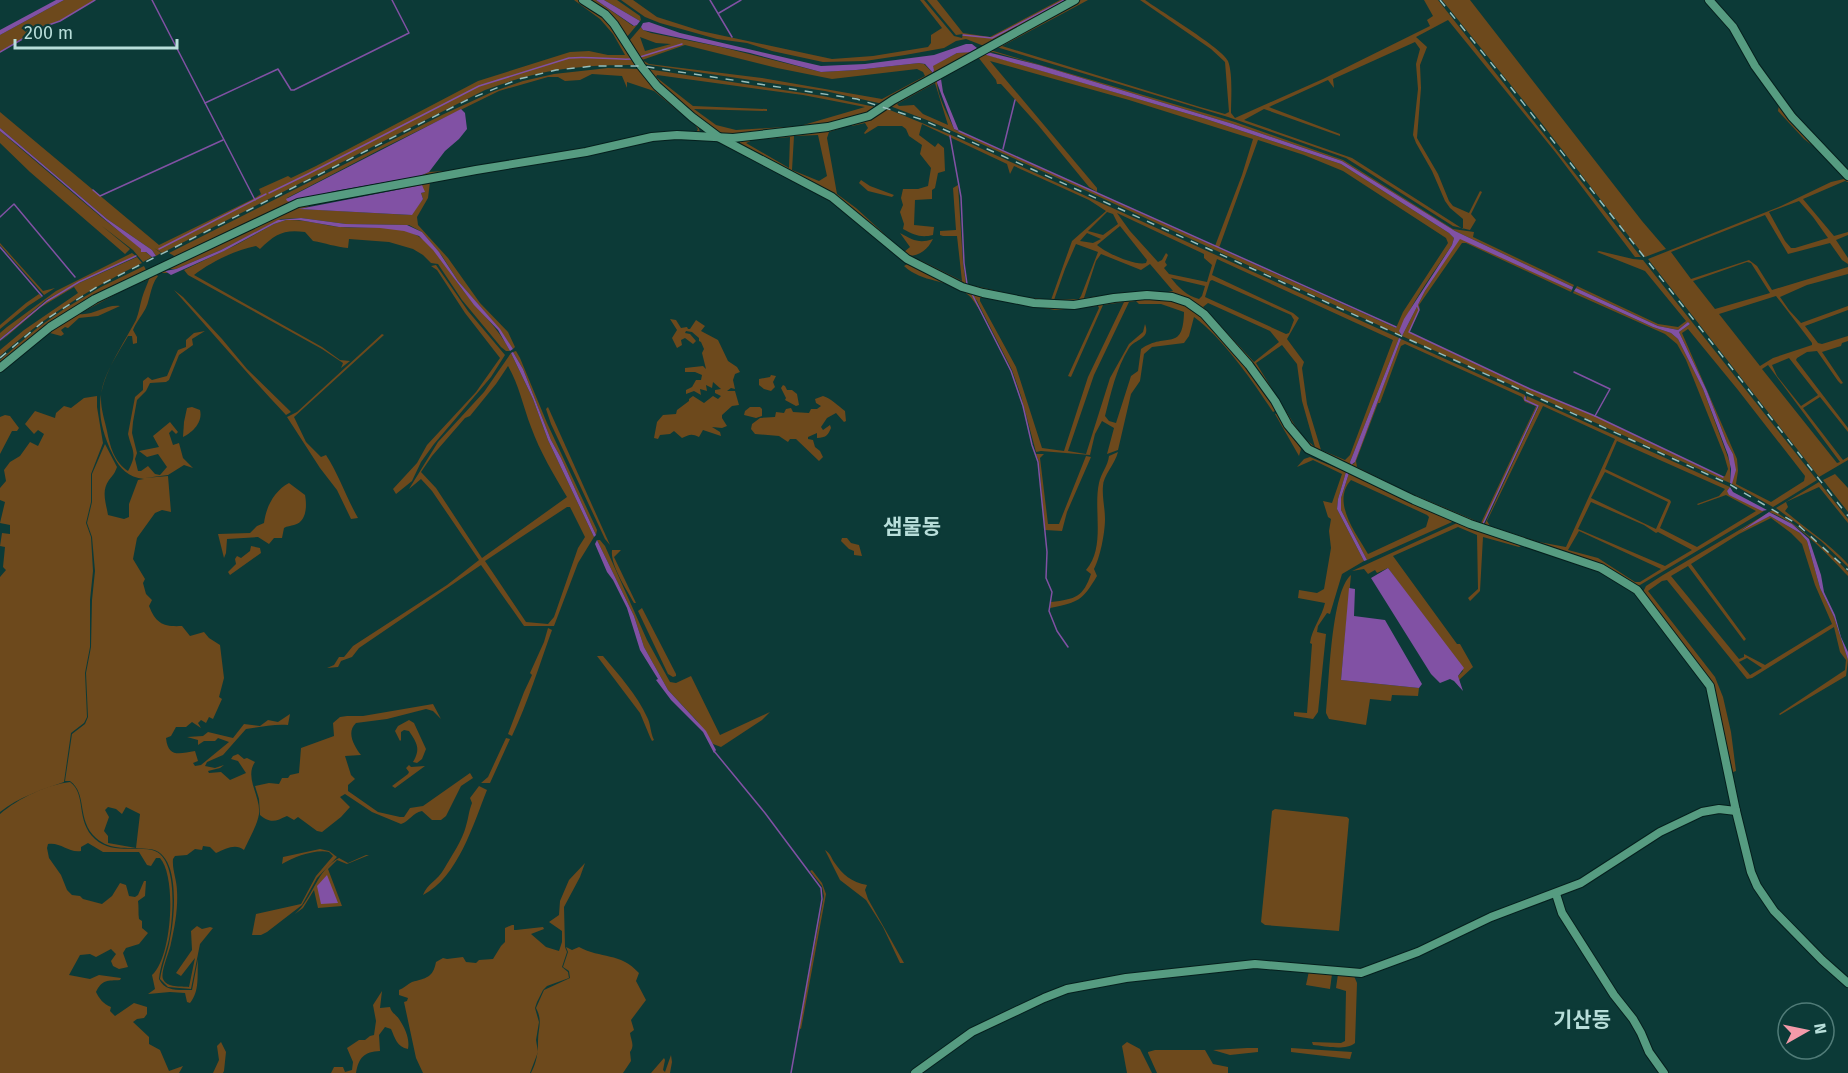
<svg xmlns="http://www.w3.org/2000/svg" width="1848" height="1073" viewBox="0 0 1848 1073" font-family="'Fira Sans','Noto Sans KR',sans-serif">
	<style>
		.green { fill: #6d491c; fill-rule: evenodd }
		.water { fill: #8151a4 }
		.lines { fill: none; stroke-linecap: round; stroke-linejoin: round }
		.stream { stroke: #8151a4; stroke-width: 1.5 }
		.secondary-casing { stroke: #051f1d; stroke-width: 10 }
		.secondary { stroke: #569c81; stroke-width: 8 }
		.rail { stroke: #98bfbc; stroke-width: 1.5; stroke-dasharray: 8 8; stroke-linecap: butt }
		.labels { text-anchor: middle; dominant-baseline: central; stroke-width: 4.5; stroke-linejoin: round; paint-order: stroke }
		.quarter-label { font-size: 21px; font-weight: bold; fill: #b8deda; stroke: #0c3a37 }
	</style>
	<rect width="100%" height="100%" fill="#0c3a37"/>
	<g class="green">
		<polygon points="64,0 95,0 59,21 42,27 0,52 0,35"/>
		<path d="M574,0H578L604,18L637,65C577,65 542,69 485,90L162,253L154,248L161,253L156,256L152,250L107,219L0,128V112L159,245L253,199L261,194L259,189L288,176L291,178L316,166L478,81L570,52L589,51L608,55H625L613,34L600,19Z"/>
		<polygon points="589,0 596,0 633,26 637,25 626,38"/>
		<polygon points="604,0 617,0 640,16 641,20 640,21"/>
		<polygon points="621,0 633,0 657,17 701,31 832,59 873,56 928,47 931,43 931,35 942,28 920,0 924,0 954,36 962,38 963,34 956,35 927,0 937,0 963,33 990,37 1060,0 1071,0 984,46 966,39 956,41 944,48 905,55 865,61 823,62 772,51 747,43 717,39 660,23 645,17"/>
		<path d="M1081,0H1088L1002,46L1200,107L1225,114L1229,112L1225,62L1211,49L1140,0H1145C1160,11 1222,48 1228,61C1233,74 1231,99 1231,113L1235,118L1323,79L1430,26L1427,20L1433,16L1424,0H1438L1641,257H1635L1556,153L1448,20L1416,37L1427,47L1420,65L1421,88L1417,138L1438,174L1449,201L1453,206L1469,213L1480,191L1482,192L1471,214L1476,220L1470,230L1453,226L1346,158L1228,117L993,46ZM1415,42L1420,49L1416,64L1418,89L1413,135L1416,143L1432,171L1445,201L1450,208L1463,219V229L1352,158L1244,120L1264,109L1340,136V134L1269,107L1328,80L1334,88L1333,79Z"/>
		<polygon points="1442,0 1470,0 1642,221 1666,249 1645,257 1536,116"/>
		<path d="M641,27L643,30L651,33L721,47L821,72L856,70L919,63L924,64L933,73L934,70L932,66L957,53L978,51L883,104L825,91L643,64L629,41ZM640,37L656,43L671,44L645,51ZM685,45L777,68L832,79L917,69L923,72L925,76L882,99L762,78L649,64L642,60Z"/>
		<path d="M990,50L1235,122L1343,160L1453,229L1474,232L1473,237L1574,285L1573,287L1455,231L1342,161L1233,124L1039,65L993,52L984,54L1206,119L1341,164L1449,233L1454,238L1452,245C1437,268 1405,310 1400,335L1080,188L932,122L890,106ZM978,57L996,80L997,84H1001L1038,125L1089,187L1097,192V188L990,61L1129,100L1253,139L1242,175L1215,246L1219,248L1258,140L1304,155L1343,171L1446,238L1448,243L1403,312L1396,328L954,129C948,114 936,95 937,79H941ZM935,83L948,125L923,114L914,105L899,106L897,104Z"/>
		<polygon points="608,68 639,69 698,126 700,132 698,134 592,148 592,146 662,133 696,133 698,129 695,125 654,91 627,82 627,88 622,76 592,74 580,80 565,81 558,77 548,77 499,91 381,149 287,198 290,202 420,176 429,172 446,171 583,148 584,149 285,206 176,257 169,253 444,114 492,92 523,81 554,74"/>
		<path d="M647,69L823,96L880,108C835,132 779,131 729,135C703,131 664,89 647,69ZM657,75L803,95L865,107L800,126L736,130L716,125L694,109L767,111V109L693,106L656,77Z"/>
		<polygon points="1779,105 1831,160 1804,139 1778,111"/>
		<path d="M885,108L949,134L1399,338L1350,462L1354,464L1401,339L1525,395V401L1537,406L1482,526L1425,503L1306,444L1224,332L1174,295C1111,299 1047,308 985,292C961,286 939,272 917,261L920,260L962,281L957,236H943L940,235V231L956,230L953,188L958,185L963,263L966,284L1025,297L1051,300L1072,241L1106,211L1089,200L1014,166L1010,174L1007,164L922,124L919,135L935,147L938,143L944,148L945,171L938,173L935,188L932,190V199L915,200L914,225L934,227L933,235C921,238 914,235 903,229L904,224L900,212L903,205L901,198L903,189H918L928,186L931,168L920,154L922,145L909,136L906,129L902,126H878L865,134L864,133L868,128L865,123L852,126L851,123ZM1107,212L1113,214L1118,224L1103,235L1088,231ZM1117,213L1204,254V258L1212,265L1207,282L1169,274L1164,268L1167,265L1165,262L1168,255L1166,253L1162,260L1158,262L1130,231ZM1120,226L1147,260L1146,263C1135,266 1106,253 1097,245ZM1087,233L1101,239L1093,243L1080,241ZM1076,244L1098,252L1081,296L1079,299L1054,300L1065,269ZM1101,254L1141,270L1150,264L1173,291L1168,292H1128L1084,298L1096,261ZM1217,259L1393,340L1350,455L1345,460L1321,450L1307,404L1302,368L1304,362L1287,339L1299,318L1293,313L1212,275ZM1171,278L1205,286L1202,296L1199,299C1187,296 1178,287 1171,278ZM1212,280L1291,315L1294,320L1289,333L1286,334L1205,297L1210,281ZM1208,303L1270,331L1279,342L1254,362L1203,307ZM1405,344L1522,397L1525,402L1536,406L1481,523L1405,491L1357,467L1356,461L1378,403H1380L1401,346ZM1282,345L1297,364L1302,401L1315,447L1304,438L1294,424L1256,363Z"/>
		<path d="M847,124L848,126L829,132L827,138L837,194L856,208L904,252L910,247L900,233C913,240 919,244 933,239C928,249 920,256 908,256L852,209L740,144V140ZM818,135L827,176L819,181L792,170L794,136ZM790,137L789,168L746,143L753,140Z"/>
		<polygon points="0,131 101,217 152,257 143,262 133,250 102,226 130,249 125,254 30,172 0,143"/>
		<path d="M1848,178V182L1845,181L1803,199L1834,236L1848,232V235L1836,240L1848,258V264L1842,260L1830,243L1788,254L1765,215L1671,252L1691,279L1749,260L1757,266L1772,290L1848,267V274L1807,285L1780,297L1789,310L1801,323L1848,306V310L1805,326L1818,343L1822,344L1848,336V341L1842,343L1841,346L1822,352L1843,383L1841,384L1838,381L1817,351L1807,352L1797,358L1796,360L1848,428V432L1820,397L1803,408L1843,460L1848,457V460L1819,477L1648,259L1781,206L1831,182ZM1799,201L1813,217L1828,238L1795,248H1791L1785,241L1769,212ZM1747,262L1751,263L1770,293L1715,309L1693,281ZM1776,296L1812,343V345L1773,358L1760,366L1719,314ZM1789,358L1818,395L1801,406L1777,376L1772,365ZM1768,365L1840,462L1837,463L1762,369Z"/>
		<polygon points="861,180 870,186 894,195 892,197 868,191 859,183"/>
		<path d="M430,182L428,198L417,217L418,225L448,258L480,303L508,332L515,347L513,349L497,326L458,281L442,256L422,232L409,225L346,224L301,218L281,219L221,250L176,269H168L165,271L168,273H159L296,207ZM400,189L425,192L421,193L423,199L411,215L301,209L315,204Z"/>
		<path d="M286,220C304,219 322,225 340,227C363,229 398,224 418,236C436,247 449,272 462,289C478,310 498,327 510,351H506L501,347L462,300L438,264L431,263L423,255L413,249L389,242L349,239L348,248C336,247 325,243 313,241L305,232C284,229 275,234 260,249L256,246C235,250 211,262 194,275L322,347L340,360L350,361L341,368L343,363L322,349L188,275L184,270L236,245L274,224Z"/>
		<polygon points="1460,238 1572,290 1571,292 1466,243 1462,243 1419,305 1420,310 1417,306 1419,310 1409,332 1530,389 1595,416 1722,477 1725,476 1728,469 1724,455 1686,360 1677,344 1665,334 1573,293 1574,291 1653,327 1671,333 1678,339 1703,389 1730,463 1730,483 1402,336 1425,291"/>
		<polygon points="0,243 43,291 55,288 44,295 0,245"/>
		<path d="M1599,251L1633,259L1643,260L1817,480L1773,507L1732,484L1733,454L1727,443L1707,391L1679,332L1690,324L1688,322L1678,330L1658,326L1576,288L1577,286L1658,324L1678,327L1686,321L1645,271L1597,252ZM1688,329L1738,390L1805,476L1804,481L1771,502L1736,484L1738,471L1737,459L1682,333Z"/>
		<polygon points="132,253 136,256 79,282 46,300 0,339 0,333 7,327 56,291"/>
		<path d="M137,257L142,263C88,290 45,316 0,356V350L24,330L78,293L74,287L41,307L0,342L20,322L47,301L79,283Z"/>
		<path d="M909,263L955,286L1037,306L1072,308L1144,298L1169,300L1189,307L1201,316L1238,356L1277,410L1273,412C1254,383 1222,337 1194,317L1189,336L1184,343L1152,347L1144,354L1140,381L1131,394L1118,450L1107,454L1114,428L1102,421L1095,434L1090,455L1041,451L1036,452L1021,396L1012,370L977,301L972,295L982,313C977,307 973,298 967,294C948,279 922,283 904,266ZM983,297L1055,310L1098,306L1099,308L1068,376L1071,377L1103,305L1124,302L1088,377L1064,451L1042,448L1016,367L980,301V298ZM1136,301L1139,304H1161L1184,312C1183,353 1167,331 1141,349L1138,371L1131,376L1116,423L1109,421L1105,416C1111,393 1116,369 1129,348C1135,339 1151,339 1145,324L1143,332L1129,344L1110,378L1086,454L1068,451L1094,375L1129,302Z"/>
		<polygon points="436,265 468,311 505,355 491,377 434,444 421,462 412,481 396,494 393,489 417,463 427,445 476,392 500,358 465,313 437,270 431,266"/>
		<polygon points="144,266 147,272 94,297 0,366 0,360 36,329 64,309 101,287"/>
		<path d="M155,274L158,276C149,287 151,302 143,313C139,319 136,323 133,330L137,337V343L133,344L132,336H128C118,354 101,377 101,399C101,410 105,421 107,431C110,446 114,462 128,471C138,453 132,451 128,434L135,397L143,390V381L148,377L152,380L167,376L178,350L186,347V340L194,333L205,331L192,339L193,345L179,355L169,380L166,382L150,383L146,391L137,400L133,422L132,433L137,453L135,459L138,471H141L148,466L155,474L160,475L167,467L158,454L147,457L139,451L159,447L153,436L170,422L178,432L176,434L172,430L169,433L173,445L179,443L183,458L193,468L184,465L168,475L145,478L168,476L171,512L162,510L155,513L137,538L133,559L145,579L143,583L146,594L152,600L149,606C156,624 164,627 182,626L190,636L204,632L209,638L220,645L224,678L219,697L222,699L213,719L209,717L206,723L201,720L198,723L201,728L192,722L186,727H176L171,736L166,738C168,759 181,753 195,751L198,761L193,763L195,766L201,765L229,742L218,738L215,741H204L198,745V740L187,737L203,736L208,732L233,738L244,724L260,726L268,720L278,722L290,714L288,725C273,724 261,727 246,729L223,755L207,762L205,766L215,768L224,765L220,768L208,771L209,773L221,772L230,780L246,773L238,761L231,759L233,756L238,754L244,759L247,758L255,762C244,778 261,796 259,814C257,826 249,839 244,850C235,843 226,849 216,853L210,847L203,846L202,850L195,849L187,855L175,856L173,859C172,870 177,880 177,891C178,908 175,926 171,943C170,951 160,972 163,979C167,988 181,986 189,987L195,958L181,976L176,973L192,950L191,931L197,926L202,929L210,927L213,928L200,944L191,989L168,987L160,979C162,965 168,952 170,939C175,916 181,851 149,849C131,847 110,851 96,838C76,820 88,794 70,781H65L72,734L85,724L88,717L86,673L91,647L92,600L95,571L92,537L87,523L92,502V474L105,444L117,467C115,473 113,475 109,480C101,491 106,503 108,515L124,519L129,517V504L138,480L144,479C128,477 120,469 113,455C84,397 109,370 136,320C139,312 140,305 142,298C144,291 148,283 150,276ZM108,807L116,809L122,814L126,807L140,814L136,848L108,843V836L104,831L109,817L105,810Z"/>
		<path d="M148,278L147,280L131,286L79,314C93,316 106,304 120,306L98,316L79,318L68,328L65,327L61,330L64,334L61,336L50,333L42,338L67,318L97,301Z"/>
		<path d="M174,290L183,297L222,339L247,369L291,412L286,415C248,375 212,332 174,290Z"/>
		<polygon points="39,294 42,297 28,306 0,329 0,325 26,303"/>
		<path d="M670,319L676,320L681,328L687,327L688,329H690L696,320L705,326L701,331L718,340L728,361L737,367L740,372L735,374L733,380L735,389L731,388L727,391H735L739,405L732,406L722,415V418L727,426L722,428L712,427L720,432L721,436L703,430L699,437C691,433 689,435 682,438L674,431L670,434L660,435L658,439L654,438L657,422L663,415L676,414L677,410L689,401V399L693,396L704,403L713,396L718,399L721,396L715,393V390L721,389L713,382L712,388L706,385L707,391L700,389L701,395L694,391L686,394V390L692,387L696,380H701L702,375L695,372H685V368L703,366L706,369L702,353L704,349L701,342L699,341V338L692,332L686,331L685,333L690,334L696,341L693,344L685,338L681,340L682,345L677,348L672,338L677,330Z"/>
		<path d="M382,334L384,335L294,417L306,442L321,457L326,455C339,475 346,497 358,518L351,519L337,490L320,468L287,417L297,412Z"/>
		<polygon points="516,351 520,358 547,423 597,530 596,535 561,458 551,440 523,369 513,352"/>
		<path d="M511,353L533,399L548,440L594,537L578,563L554,626H524L481,565L359,648L352,657L341,661L338,667L327,668L334,665L339,657H344L353,646L447,585L479,560L432,491L421,479L409,489L438,442L484,392ZM508,366C519,385 523,406 531,427C540,452 554,475 567,497L482,558L436,488L421,472L432,456L465,418L470,416L496,384ZM567,507H570L585,537L578,548L554,617L548,624L526,622L485,561Z"/>
		<polygon points="771,375 776,376 773,382 775,387 771,391 764,389 759,385 759,379 770,377"/>
		<polygon points="783,385 785,386 787,390 792,390 797,394 799,405 796,406 785,400 786,398 781,388"/>
		<path d="M97,396V407L103,443L91,474V502L86,523L91,537L93,571L90,600V647L85,673L87,717L84,723L71,733L64,782C41,790 19,797 0,812V577L6,570L3,567L5,547L0,546L2,533L10,534V525L0,523L5,502L0,500V488L6,481L4,470L10,462L20,456L30,442L38,446L44,434L38,430L34,434L25,424L35,411L55,418L56,413L64,406L71,408L84,398Z"/>
		<path d="M823,396C832,399 837,405 845,411L846,421L844,422L836,413L827,418L821,427L823,430L830,425L831,428C827,437 826,437 817,438V433L808,437V439L813,440L815,447L820,451L823,457L819,461L796,439H790L788,442L779,436L755,434L751,429L752,424L760,418L775,417L776,412L784,413L786,409L791,408L793,412L809,413L811,409H817L821,406L816,403L815,399Z"/>
		<path d="M1527,396L1730,487L1727,491L1764,511L1640,585L1635,587L1604,568L1484,526L1539,406L1526,400ZM1543,406L1615,439L1566,547L1539,542L1490,526L1487,521ZM1617,441L1725,489L1719,496L1697,504L1698,505L1726,495L1756,511L1697,547L1660,528L1671,502L1670,500L1605,469ZM1605,472L1668,502L1656,529L1591,498ZM1591,502L1644,525L1656,533L1658,532L1692,550L1665,566L1578,529ZM1579,531L1661,569L1640,582H1635L1598,558L1568,550Z"/>
		<path d="M192,407L200,410C203,422 193,432 183,437L184,422L187,408Z"/>
		<polygon points="548,407 610,545 605,539 551,424 546,409"/>
		<polygon points="750,407 760,407 762,409 762,416 756,418 744,415 745,411"/>
		<polygon points="1278,412 1301,449 1299,456 1275,414"/>
		<polygon points="5,415 10,416 19,428 17,431 12,431 0,454 0,417"/>
		<path d="M1118,452C1115,464 1103,476 1103,486C1102,497 1105,508 1105,519C1105,533 1100,558 1094,569L1097,576C1082,601 1079,602 1050,608L1051,602C1076,599 1083,597 1091,574L1086,570C1106,547 1093,510 1099,483C1101,473 1108,466 1109,456Z"/>
		<polygon points="1036,454 1044,454 1040,458 1048,524 1059,524 1086,456 1091,457 1067,512 1062,531 1045,530 1039,462"/>
		<path d="M1310,457L1346,472L1338,499L1337,509L1364,561L1342,574L1330,614L1327,613L1318,626L1317,632L1326,634L1318,712L1313,719L1294,716V712L1307,713L1312,644L1310,643C1312,628 1322,617 1325,603L1298,598L1299,590L1317,593L1324,589L1331,548L1329,531L1331,519L1328,517L1323,501L1332,503L1342,474L1313,460L1297,467L1304,459Z"/>
		<path d="M1349,473L1451,520L1452,522L1367,560L1341,510V498ZM1351,480L1427,515L1429,517L1426,527L1368,554C1356,533 1331,502 1351,480Z"/>
		<polygon points="1835,474 1848,488 1848,512 1823,480"/>
		<path d="M1819,482L1848,519V523L1819,487L1786,502L1788,507L1785,511C1806,529 1829,543 1848,564V567L1821,541L1776,508Z"/>
		<path d="M289,483L305,495C307,505 307,522 294,525C291,526 287,526 284,528L282,538H274L269,544L258,537L227,539L226,553L224,558L218,534L250,533L257,526L264,523C266,507 274,491 289,483Z"/>
		<path d="M1773,510C1800,528 1826,548 1848,572V576C1828,555 1797,521 1769,512Z"/>
		<path d="M1768,513V515L1741,530L1770,516L1800,533L1807,541L1820,588L1834,617L1848,660L1846,676L1780,715L1779,714L1845,670L1846,660L1840,652L1834,627L1752,678L1747,679L1667,580L1662,581L1648,591L1715,677L1723,697L1731,732L1736,771L1733,772L1715,694L1710,680L1660,615L1644,597L1643,592L1646,586L1663,575ZM1771,518L1791,533L1802,544L1815,585L1832,624L1765,665L1744,654V657L1739,659L1671,576L1688,566L1744,641L1746,639L1691,564L1739,534ZM1747,658L1762,668L1750,675L1739,662Z"/>
		<polygon points="1457,523 1521,546 1519,547 1483,537 1480,591 1470,601 1468,598 1478,589 1477,535 1458,527 1393,556 1457,644 1460,644 1473,667 1459,680 1458,676 1463,671 1388,568 1377,573 1375,570 1368,574 1364,569 1352,571"/>
		<polygon points="842,538 847,538 851,543 859,545 862,556 854,555 854,551 849,549 841,541"/>
		<polygon points="597,540 600,540 605,546 647,640 670,682 676,683 691,676 720,735 770,712 762,720 721,747 713,744 697,721 668,690 644,647 634,616"/>
		<polygon points="251,546 260,548 261,553 230,575 228,572 236,564 235,559 237,556 241,558 250,551"/>
		<path d="M612,550H621L614,557L636,603H634C627,590 610,565 612,550Z"/>
		<path d="M1351,575L1341,680L1419,688L1418,696L1392,695L1391,701L1370,699L1366,725L1329,719L1326,713C1329,685 1331,591 1351,575Z"/>
		<polygon points="642,608 676,674 676,676 673,677 668,674 638,611"/>
		<path d="M548,628L552,630C539,666 528,702 512,736L508,734L524,692L532,675L530,673L544,642Z"/>
		<path d="M597,656H603C619,675 637,695 647,717C651,724 650,732 654,740L652,741L650,737L640,713Z"/>
		<path d="M433,704L441,719L433,711L426,709L387,719L356,723C346,732 354,746 361,755L345,756L351,775L355,779L348,785V791L378,812L400,817H404L410,808L423,806L470,773L473,778L461,786L446,816L441,820H432L422,811C412,813 410,821 401,824L372,812L345,794L340,797L350,807L341,817L322,832L317,831L298,817L294,820L287,816C276,821 271,824 260,815L259,799L255,786L269,783L279,784L282,778H288L290,775L299,773L301,748L334,736L333,723L340,717L347,716H363Z"/>
		<path d="M409,720L414,723L426,749L422,759L417,763L413,762C421,749 417,743 409,731L404,730L401,732V740L400,741L395,731L398,726Z"/>
		<polygon points="506,738 510,739 490,783 481,783 488,777"/>
		<polygon points="409,765 411,767 425,766 395,788 392,786 408,774 409,772 406,768"/>
		<path d="M70,782C87,794 75,821 95,839C111,854 133,846 152,850C179,856 173,919 169,939C166,953 160,966 159,979C165,992 180,990 192,990L198,959C197,975 200,991 190,1003L187,1002L185,993L170,992L148,994L155,989L152,975C172,958 177,877 160,858H156L151,866L147,865L139,852H103L88,843L81,847V851C68,853 61,842 48,844L47,848L49,858L61,875L67,890L72,895L80,896L83,899L102,904L112,896L120,883L126,885L129,896L135,897L138,895L144,881H146L145,896L138,901C139,908 138,913 139,919L142,921V928L148,933L139,944L126,948L123,953L128,967L119,969L113,966L111,961L116,954L111,949L96,957L90,954L80,955L69,975L90,979L99,975L121,978L120,980C108,981 102,979 96,992C99,998 103,1004 111,1007L110,1011L115,1016L134,1003L147,1007V1014L144,1018L137,1019L133,1022L149,1037V1044L160,1050L169,1071L183,1066L179,1073H0V814C19,798 46,785 70,782Z"/>
		<path d="M479,786L487,790C473,825 458,877 423,895C427,884 438,880 444,869C451,857 463,839 466,826C469,816 468,814 472,803L470,798Z"/>
		<polygon points="1275,809 1347,817 1349,819 1339,931 1265,925 1261,922 1272,811"/>
		<path d="M320,849L329,851L337,857L317,878L302,905L267,932L261,935H252L256,914L301,904L316,876L333,856L329,852C315,849 294,857 282,864L283,857Z"/>
		<path d="M825,850C830,853 831,857 834,862C843,875 851,882 867,885L865,890L868,899L904,963H900L883,927L866,900L840,880Z"/>
		<path d="M366,855H369L347,864L337,860L328,869L342,906L318,908L314,890L303,908L295,914C313,898 317,869 339,858L348,863Z"/>
		<path d="M585,863L580,877L564,907L565,947L567,952L562,967L568,972L569,978L547,986L543,990L537,1002L535,1008L539,1022L536,1040L538,1052L530,1073H423L416,1058L404,1002L407,1001L408,998L399,995V990C404,988 408,984 412,982C426,978 433,978 436,962L443,958L447,959L463,957L466,962L476,963L479,960L493,959L501,946L505,942V928L512,925H514V930H516L543,927L544,929L531,934L546,947L559,951L562,942V931L549,922L559,915L560,901L569,880Z"/>
		<polygon points="812,870 822,883 826,894 801,1029 799,1028 824,896 822,886 810,871"/>
		<path d="M566,947L572,950L579,947C601,959 620,952 639,973L636,981L646,1000L631,1020L634,1030L630,1033C631,1041 635,1045 630,1052L631,1061L623,1073H531C537,1061 538,1053 538,1041C538,1028 543,1021 536,1008L544,990L570,978L569,971L563,967L568,952Z"/>
		<polygon points="1309,971 1332,974 1330,989 1306,985"/>
		<path d="M1338,974L1354,976L1357,983L1355,1043C1345,1051 1325,1046 1313,1045L1312,1042L1341,1043L1345,1041L1346,991L1336,988Z"/>
		<path d="M382,991L380,1008L390,1007C392,1014 395,1013 399,1019C405,1028 410,1039 408,1049C397,1047 395,1038 391,1029L385,1027L379,1035L380,1051C364,1052 359,1057 356,1073H331L334,1067H343L345,1072L352,1070L353,1062L347,1048L359,1040H365L370,1036L374,1035L376,1021L373,1005Z"/>
		<polygon points="221,1042 226,1052 224,1071 223,1073 213,1073 219,1060 217,1046"/>
		<polygon points="1127,1042 1140,1049 1152,1073 1127,1073 1122,1046"/>
		<polygon points="1247,1048 1258,1048 1258,1052 1230,1055 1213,1050"/>
		<polygon points="1291,1048 1352,1052 1350,1059 1291,1052"/>
		<polygon points="1155,1050 1205,1050 1213,1064 1228,1067 1228,1073 1157,1073 1148,1053 1148,1052"/>
		<polygon points="671,1055 672,1062 670,1073 651,1073 664,1058 665,1060 663,1070 665,1072"/>
	</g>
	<g class="water">
		<polygon points="56,0 64,0 0,35 0,30"/>
		<polygon points="596,0 604,0 640,21 637,25 634,26"/>
		<polygon points="649,22 680,33 821,66 865,64 934,55 966,44 972,44 977,48 974,52 957,53 933,66 934,70 933,73 925,64 919,63 856,70 821,72 750,53 643,30 641,27 643,23"/>
		<polygon points="987,52 1039,65 1233,124 1342,161 1455,231 1573,287 1572,290 1460,239 1425,291 1402,336 1399,331 1404,319 1452,245 1454,238 1449,233 1341,164 1206,119 983,54"/>
		<polygon points="941,79 943,92 959,131 954,129 936,80"/>
		<polygon points="461,109 465,113 467,129 459,139 445,151 429,172 420,176 335,191 290,202 287,201 286,199"/>
		<path d="M0,128L107,219L152,250L156,256L152,257L146,252H141V249C93,211 48,169 0,131Z"/>
		<polygon points="422,185 425,192 421,193 423,199 412,215 299,209"/>
		<polygon points="301,218 346,224 407,225 422,232 439,252 458,281 500,329 513,349 510,351 498,330 474,305 433,250 419,236 404,231 380,228 339,227 299,220 286,220 274,224 224,251 171,275 165,271 176,269 221,250 278,220"/>
		<polygon points="1576,288 1658,326 1678,330 1688,322 1690,324 1679,332 1707,391 1727,443 1733,454 1736,470 1732,484 1730,483 1731,469 1728,455 1703,389 1678,339 1671,333 1653,327 1574,291"/>
		<polygon points="1399,338 1401,339 1355,462 1351,465 1350,462"/>
		<polygon points="513,352 523,369 551,440 561,458 596,535 594,537 548,440 533,399 511,353"/>
		<polygon points="1346,472 1349,473 1341,498 1341,510 1367,560 1364,561 1337,509 1338,499"/>
		<polygon points="1730,487 1733,492 1767,510 1762,511 1729,495 1727,491"/>
		<polygon points="1769,512 1792,524 1809,539 1821,575 1824,592 1835,615 1841,637 1848,652 1848,660 1834,617 1820,588 1807,541 1800,533 1770,516 1741,531"/>
		<polygon points="597,540 634,616 644,647 668,690 706,731 716,750 714,753 703,732 671,700 656,680 658,679 640,650 627,608 613,580 607,572 595,544"/>
		<polygon points="1388,568 1464,668 1458,676 1463,691 1454,681 1450,679 1440,683 1431,674 1371,578"/>
		<polygon points="1349,588 1355,589 1354,616 1385,620 1422,684 1419,688 1341,680"/>
		<polygon points="327,875 338,903 321,904 317,886"/>
	</g>
	<g class="lines">
		<g class="stream">
			<polyline points="152,0 255,200"/>
			<polyline points="710,0 732,37"/>
			<polyline points="719,13 741,0"/>
			<polyline points="963,35 992,38 1064,0"/>
			<polyline points="0,52 43,27 60,21 95,0"/>
			<polyline points="640,57 682,44"/>
			<polyline points="205,103 278,69 291,90 294,90 409,33 392,0"/>
			<polyline points="959,131 1396,327"/>
			<polyline points="950,136 961,197 964,263 967,284"/>
			<polyline points="1003,149 1015,100"/>
			<polyline points="93,190 100,196 223,140"/>
			<path d="M269,193L308,174L479,86L569,58C590,56 611,60 632,59"/>
			<polyline points="0,217 14,204 75,277"/>
			<polyline points="0,247 42,296"/>
			<polyline points="159,249 266,194"/>
			<polyline points="972,294 1011,371 1023,406 1032,445 1038,462 1047,552 1046,578 1052,592 1049,611 1057,631 1068,647"/>
			<polyline points="1417,305 1419,310 1409,332 1530,389 1595,416 1723,477"/>
			<polyline points="0,340 47,301 79,282 136,256"/>
			<polyline points="1574,372 1610,389 1595,416"/>
			<polyline points="1483,524 1538,406 1525,400 1525,397"/>
			<polyline points="714,751 765,813 821,888 822,899 791,1073"/>
		</g>
		<defs>
			<g id="secondary">
				<polyline points="583,0 605,14 614,24 641,66 657,86 692,117 720,138 832,197 907,259 962,287 983,293 1034,303 1074,305 1114,298 1147,295 1172,297 1187,302 1204,314 1249,365 1275,401 1288,425 1308,449 1414,500 1470,524 1601,568 1637,590 1710,686 1736,811 1751,872 1757,886 1774,911 1822,960 1848,983"/>
				<polyline points="1709,0 1733,27 1755,66 1792,117 1848,176"/>
				<polyline points="0,368 50,327 95,299 298,203 476,170 586,152 652,137 677,135 733,138 828,127 869,116 893,100 1075,0"/>
				<polyline points="1556,894 1562,913 1614,995 1633,1019 1641,1033 1649,1052 1664,1073"/>
				<polyline points="915,1073 972,1032 1044,998 1067,989 1126,978 1255,964 1361,973 1418,952 1491,917 1581,883 1660,832 1702,812 1719,809 1736,811"/>
			</g>
		</defs>
		<use href="#secondary" class="secondary-casing"/>
		<use href="#secondary" class="secondary"/>
		<g class="rail">
			<polyline points="1440,0 1509,85 1848,516"/>
			<polyline points="0,358 45,320 100,285 467,100 519,79 556,70 594,66 641,66 857,99 923,120 1729,484 1797,524 1848,570"/>
		</g>
	</g>
	<g class="labels">
		<g class="quarter-label">
			<text x="912" y="527">샘물동</text>
			<text x="1582" y="1020">기산동</text>
		</g>
	</g>
	<g transform="translate(1806 1031) rotate(81)"><circle r="28" fill="#0c3a37" stroke="#517c78" stroke-width="1.5"/>
	<path d="M0-4.5L10 22L0 15L-10 22Z" fill="#f39aa9"/>
	<text y="-9" font-size="16" font-weight="bold" text-anchor="middle" fill="#b8deda">N</text>
	</g>
	<path d="M15 39v9h162v-9" fill="none" stroke="#b8deda" stroke-width="3"/>
	<text x="24" y="39" font-size="18" fill="#b8deda" stroke="#0c3a37" stroke-width="4.5" paint-order="stroke">200 m</text>
</svg>
